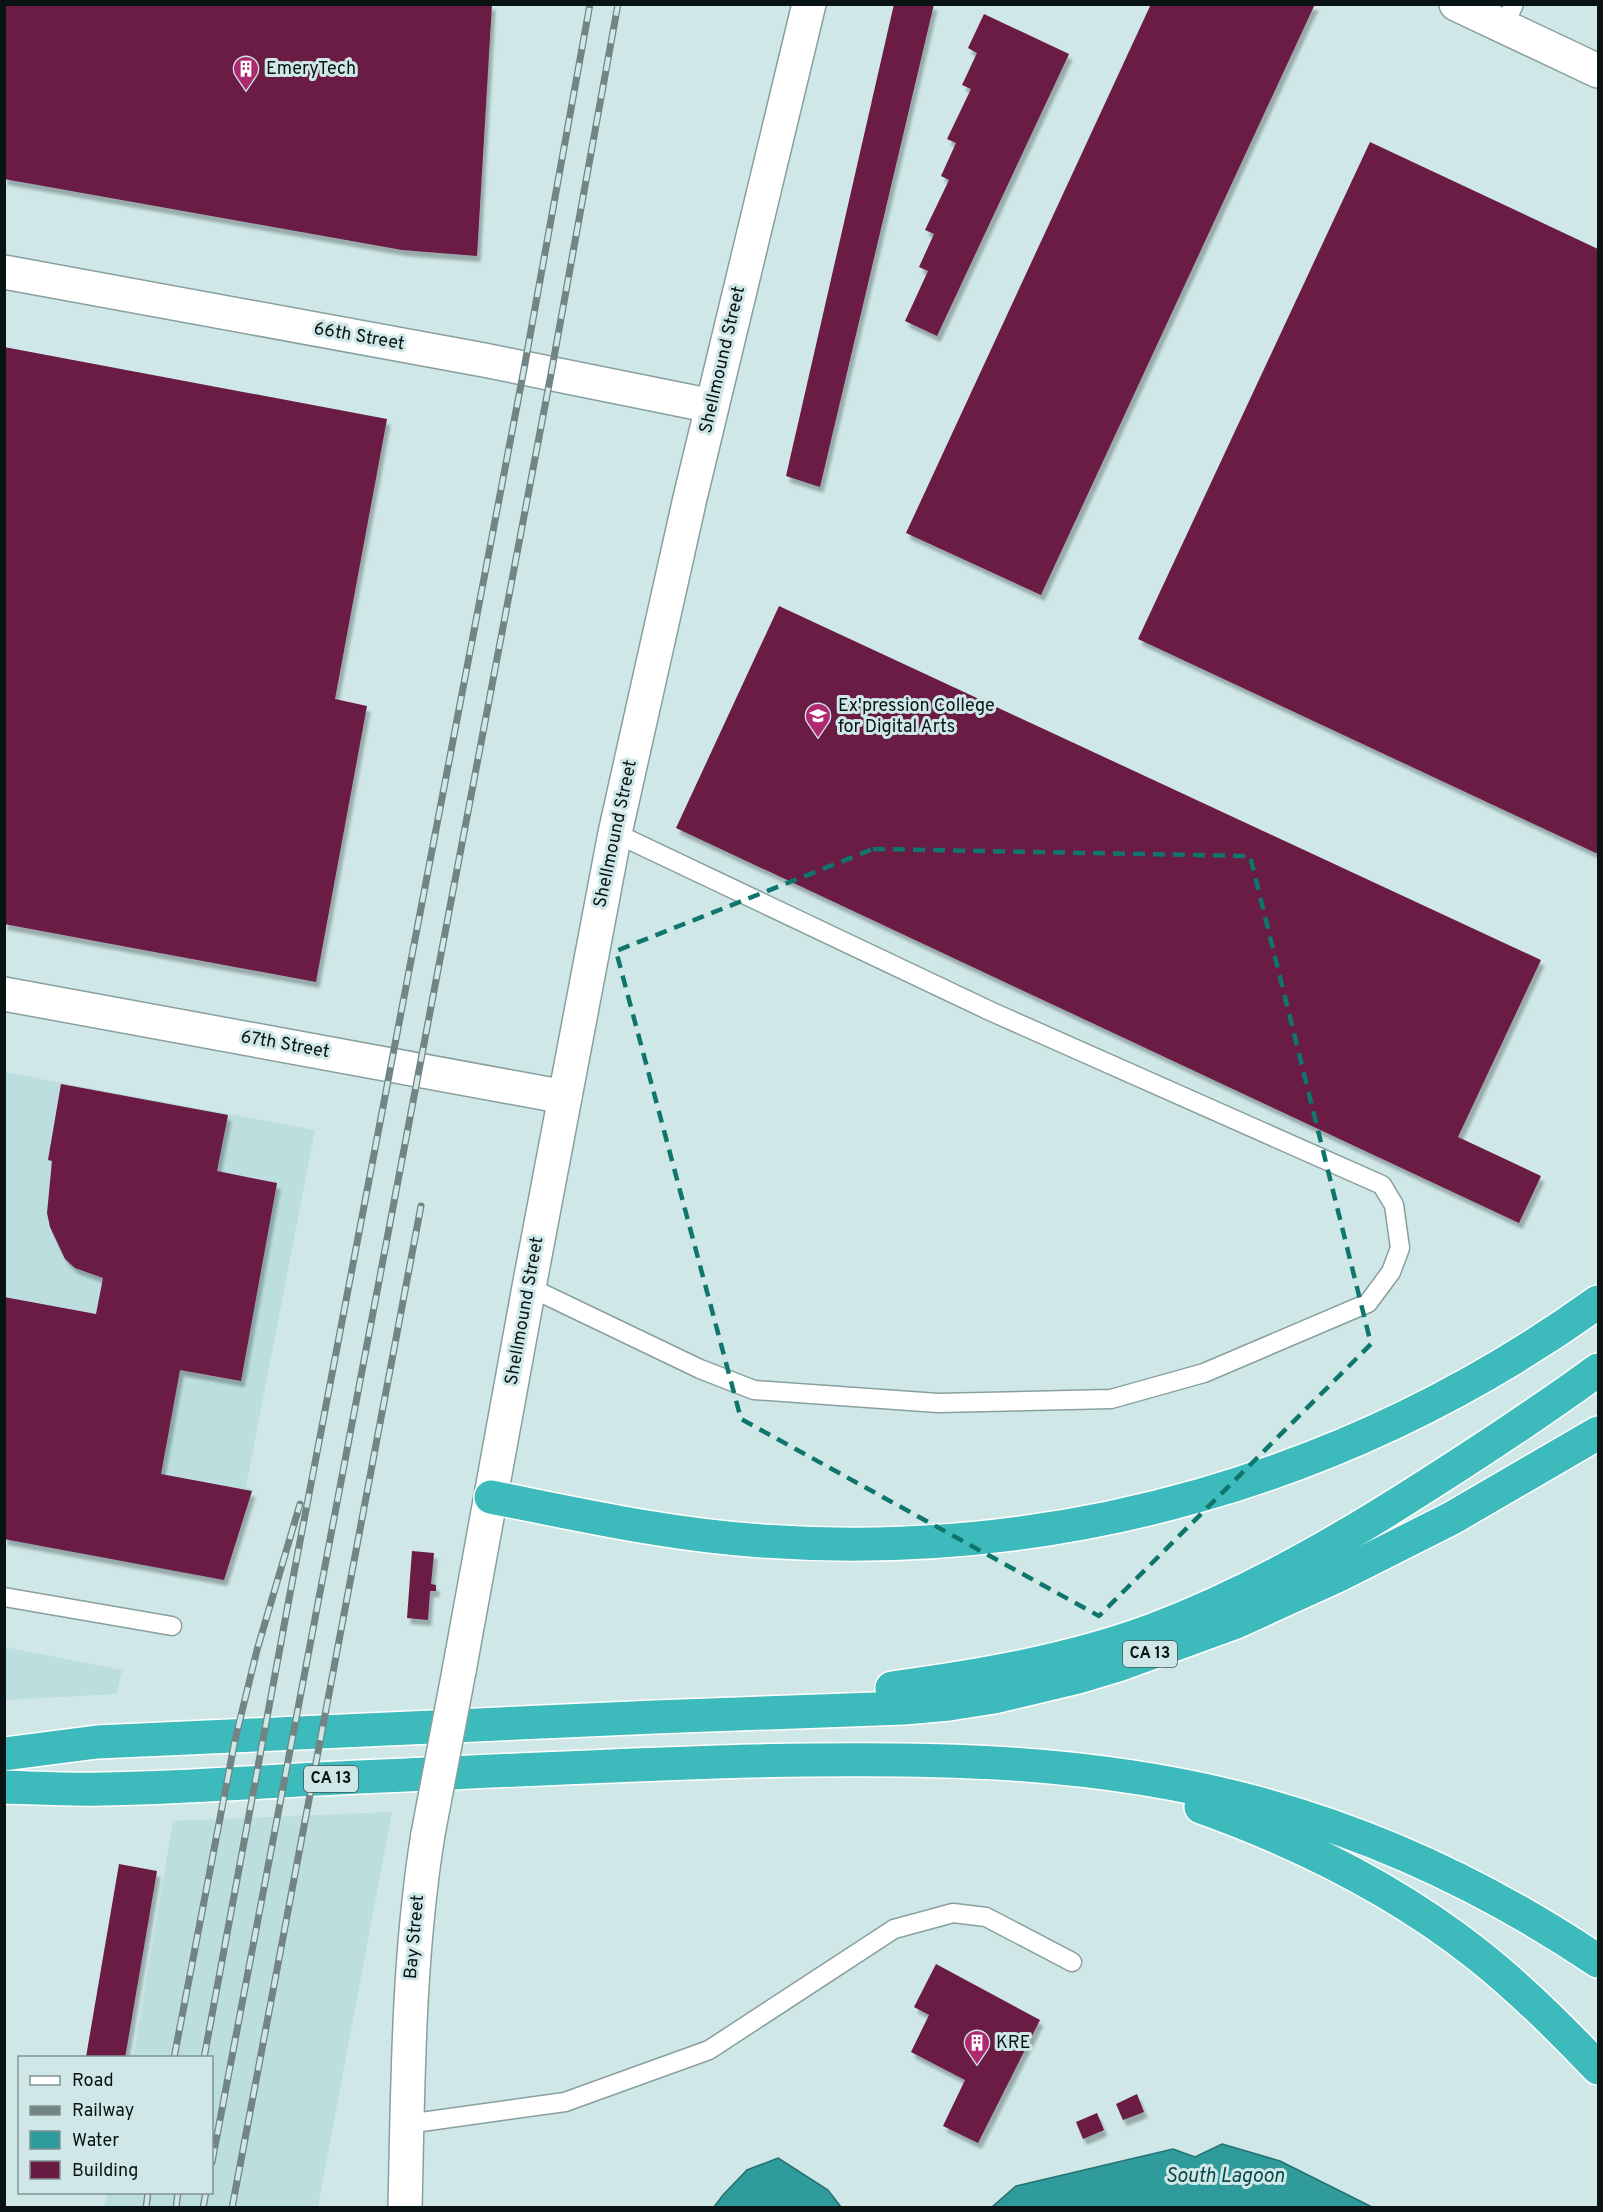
<svg xmlns="http://www.w3.org/2000/svg" width="1603" height="2212" viewBox="0 0 1603 2212" font-family="Overpass,sans-serif">
	<style>
		.built { fill: #bcdede }
		.water { fill: #2f9b9b; stroke: #247272; stroke-width: 1.5 }
		.building { fill: #6a1b44; filter: url(#shadow) }
		.lines { fill: none; stroke-linecap: round; stroke-linejoin: round }
		.service-casing { stroke: #889f9e; stroke-width: 21 }
		.minor-casing { stroke: #889f9e; stroke-width: 36 }
		.tertiary-casing { stroke: #889f9e; stroke-width: 36 }
		.motorway-casing { stroke: #fff; stroke-width: 36 }
		.service { stroke: #fff; stroke-width: 18 }
		.minor { stroke: #fff; stroke-width: 33 }
		.tertiary { stroke: #fff; stroke-width: 33 }
		.motorway { stroke: #3dbabb; stroke-width: 33 }
		.rail-casing { stroke: #728483; stroke-width: 7 }
		.rail { stroke: #cfe8e7; stroke-width: 4.5; stroke-dasharray: 14; stroke-linecap: butt }
		.tertiary-bridge-casing { stroke: #889f9e; stroke-width: 36; stroke-linecap: butt }
		.tertiary-bridge { stroke: #fff; stroke-width: 33 }
		.marked { fill: none; stroke: #0f766e; stroke-width: 4.5; stroke-dasharray: 12 8; stroke-linejoin: round }
		.labels { text-anchor: middle; dominant-baseline: central; stroke-width: 6; stroke-linejoin: round; paint-order: stroke }
		.shield { fill: #cfe8e7; stroke: #455353; stroke-width: 1.5 }
		.shield-label { font-size: 16px; font-weight: bold; fill: #0a1313 }
		.poi-label { font-size: 18px; fill: #0a1313; stroke: #cfe8e7; text-anchor: start }
		.street-label { font-size: 18px; fill: #0a1313; stroke: #cfe8e7 }
		.water-label { font-size: 20px; font-style: italic; fill: #094949; stroke: #cfe8e7 }
	</style>
	<defs>
		<filter id="shadow"><feDropShadow dx="3.5" dy="6" stdDeviation="1.5" flood-color="#0004"/></filter>
	</defs>
	<rect width="100%" height="100%" fill="#cfe8e7"/>
	<g class="built">
		<polygon points="4,1072 315,1130 246,1487 253,1489 224,1581 5,1540"/>
		<polygon points="5,1647 122,1670 117,1694 5,1700"/>
		<polygon points="392,1812 318,2207 104,2207 107,2193 212,2192 212,2058 133,2057 173,1821"/>
	</g>
	<g class="water">
		<polygon points="1222,2144 1280,2161 1372,2207 992,2207 1016,2186 1173,2149 1195,2157"/>
		<polygon points="778,2158 828,2190 841,2207 714,2207 723,2195 747,2170"/>
	</g>
	<g class="building">
		<polygon points="4,4 492,4 477,256 402,250 4,179"/>
		<polygon points="894,4 934,4 820,487 786,476"/>
		<polygon points="1151,4 1315,4 1041,595 906,533"/>
		<polygon points="984,14 1069,54 937,336 905,321 928,271 919,267 934,234 925,230 949,180 941,176 956,143 947,139 971,89 962,85 977,53 968,48"/>
		<polygon points="1370,142 1598,249 1598,854 1138,639"/>
		<polygon points="4,347 387,419 335,699 367,706 316,982 4,924"/>
		<polygon points="779,606 1541,960 1458,1137 1541,1176 1519,1223 676,828"/>
		<polygon points="61,1084 228,1115 217,1171 277,1183 241,1381 180,1370 161,1474 252,1491 224,1580 4,1539 4,1297 96,1314 103,1278 75,1268 65,1259 50,1227 47,1213 52,1161 48,1160"/>
		<polygon points="412,1551 434,1553 431,1584 436,1585 436,1591 430,1591 428,1620 407,1618"/>
		<polygon points="119,1864 157,1871 125,2058 89,2058 86,2057"/>
		<polygon points="936,1964 1040,2020 978,2143 943,2126 965,2080 911,2052 929,2015 914,2007"/>
		<polygon points="1137,2094 1144,2112 1123,2120 1116,2104"/>
		<polygon points="1097,2113 1104,2130 1083,2139 1076,2122"/>
	</g>
	<g class="lines">
		<defs>
			<g id="service">
				<polyline points="1504,26 1514,4"/>
				<polyline points="529,1287 700,1369 754,1390 938,1403 1111,1399 1204,1373 1368,1303 1391,1272 1400,1248 1394,1205 1382,1185 990,1011 615,833"/>
				<polyline points="4,1597 172,1626"/>
				<polyline points="407,2124 565,2102 709,2050 894,1929 953,1913 986,1917 1072,1962"/>
			</g>
			<g id="minor">
				<polyline points="4,272 484,360 712,406"/>
				<polyline points="4,994 565,1097"/>
			</g>
			<g id="tertiary">
				<polyline points="1456,4 1598,71"/>
				<polyline points="459,1671 529,1287 615,833 690,498 809,4"/>
				<path d="M405,2208C408,2082 408,1958 428,1834"/>
			</g>
			<g id="motorway">
				<path d="M491,1497C581,1515 670,1535 762,1541C1063,1562 1354,1477 1598,1302"/>
				<path d="M892,1688C980,1676 1069,1661 1153,1630C1251,1593 1342,1540 1429,1484C1487,1447 1543,1410 1598,1370"/>
				<polyline points="4,1754 97,1742 655,1717 904,1708 949,1704 994,1697 1078,1677 1118,1665 1236,1622 1339,1575 1452,1518 1598,1433"/>
				<path d="M4,1787C37,1788 70,1790 103,1789C174,1788 245,1783 316,1779C461,1773 606,1765 751,1761C921,1757 1092,1758 1257,1803C1379,1836 1494,1891 1598,1961"/>
				<path d="M1201,1807C1299,1842 1396,1890 1478,1955C1521,1989 1561,2029 1598,2068"/>
			</g>
		</defs>
		<use href="#service" class="service-casing"/>
		<use href="#minor" class="minor-casing"/>
		<use href="#tertiary" class="tertiary-casing"/>
		<use href="#motorway" class="motorway-casing"/>
		<use href="#service" class="service"/>
		<use href="#minor" class="minor"/>
		<use href="#tertiary" class="tertiary"/>
		<use href="#motorway" class="motorway"/>
		<defs>
			<g id="rail">
				<polyline points="174,2058 235,1740 257,1650 300,1504"/>
				<polyline points="204,2058 289,1599 524,369 590,4"/>
				<polyline points="212,2162 551,374 618,4"/>
				<polyline points="146,2208 148,2192"/>
				<polyline points="176,2208 178,2192"/>
				<polyline points="203,2208 206,2192"/>
				<polyline points="232,2208 421,1206"/>
			</g>
		</defs>
		<use href="#rail" class="rail-casing"/>
		<use href="#rail" class="rail"/>
		<defs>
			<polyline id="tertiary-bridge" points="428,1834 459,1671"/>
		</defs>
		<use href="#tertiary-bridge" class="tertiary-bridge-casing"/>
		<use href="#tertiary-bridge" class="tertiary-bridge"/>
	</g>
	<path class="marked" d="M873,849L1250,856L1371,1344L1099,1616L741,1419L616,951Z"/>
	<defs>
		<symbol id="building-pin" viewBox="-11 -11 22 30"><path d="M0 17L-7.5 6A9.5 9.5 0 1 1 7.5 6Z" fill="#ae2970" stroke="#cfe8e7"/><path d="M-4-6H4V6H1V3H-1V6H-4ZM-2.5-4.3h1.7v1.8h-1.7ZM.8-4.3h1.7v1.8H.8ZM-2.5-1h1.7V.8h-1.7ZM.8-1h1.7V.8H.8Z" fill="#fff"/></symbol>
		<symbol id="university-pin" viewBox="-11 -11 22 30"><path d="M0 17L-7.5 6A9.5 9.5 0 1 1 7.5 6Z" fill="#ae2970" stroke="#cfe8e7"/><path d="M0-5L7-2L0 1L-7-2ZM-4 1L0 2.5L4 1V4Q0 6-4 4Z" fill="#fff"/></symbol>
	</defs>
	<g fill-rule="evenodd">
		<use href="#building-pin" x="231" y="54" width="30" height="40"/>
		<use href="#university-pin" x="803" y="701" width="30" height="40"/>
		<use href="#building-pin" x="962" y="2028" width="30" height="40"/>
	</g>
	<g class="labels">
		<g class="shield">
			<rect x="1123" y="1641" width="54" height="26" rx="4.5"/>
			<rect x="304" y="1766" width="54" height="26" rx="4.5"/>
		</g>
		<g class="shield-label">
			<text x="1150" y="1654">CA 13</text>
			<text x="331" y="1779">CA 13</text>
		</g>
		<g class="poi-label">
			<text x="266" y="69">EmeryTech</text>
			<text x="838" y="706">Ex'pression College<tspan x="838" dy="21">for Digital Arts</tspan></text>
			<text x="996" y="2043">KRE</text>
		</g>
		<g class="street-label">
			<text transform="translate(359 337) rotate(10)">66th Street</text>
			<text transform="translate(723 360) rotate(-77)">Shellmound Street</text>
			<text transform="translate(616 834) rotate(-78)">Shellmound Street</text>
			<text transform="translate(285 1045) rotate(10)">67th Street</text>
			<text transform="translate(525 1311) rotate(-80)">Shellmound Street</text>
			<text transform="translate(415 1937) rotate(-85)">Bay Street</text>
		</g>
		<g class="water-label">
			<text x="1225" y="2177">South Lagoon</text>
		</g>
	</g>
	<rect width="1603" height="2212" fill="none" stroke="#0a1313" stroke-width="12"/>
	<rect x="18" y="2056" width="195" height="138" fill="#cfe8e7" stroke="#809392" stroke-width="1.5"/>
	<rect x="30" y="2076" width="30" height="9" fill="#ffffff" stroke="#809392" stroke-width="1.5"/>
	<text x="72" y="2086" font-size="18" fill="#0a1313">Road</text>
	<rect x="30" y="2106" width="30" height="9" fill="#728483" stroke="#809392" stroke-width="1.5"/>
	<text x="72" y="2116" font-size="18" fill="#0a1313">Railway</text>
	<rect x="30" y="2131" width="30" height="18" fill="#2f9b9b" stroke="#809392" stroke-width="1.5"/>
	<text x="72" y="2146" font-size="18" fill="#0a1313">Water</text>
	<rect x="30" y="2161" width="30" height="18" fill="#6a1b44" stroke="#809392" stroke-width="1.5"/>
	<text x="72" y="2176" font-size="18" fill="#0a1313">Building</text>
</svg>
